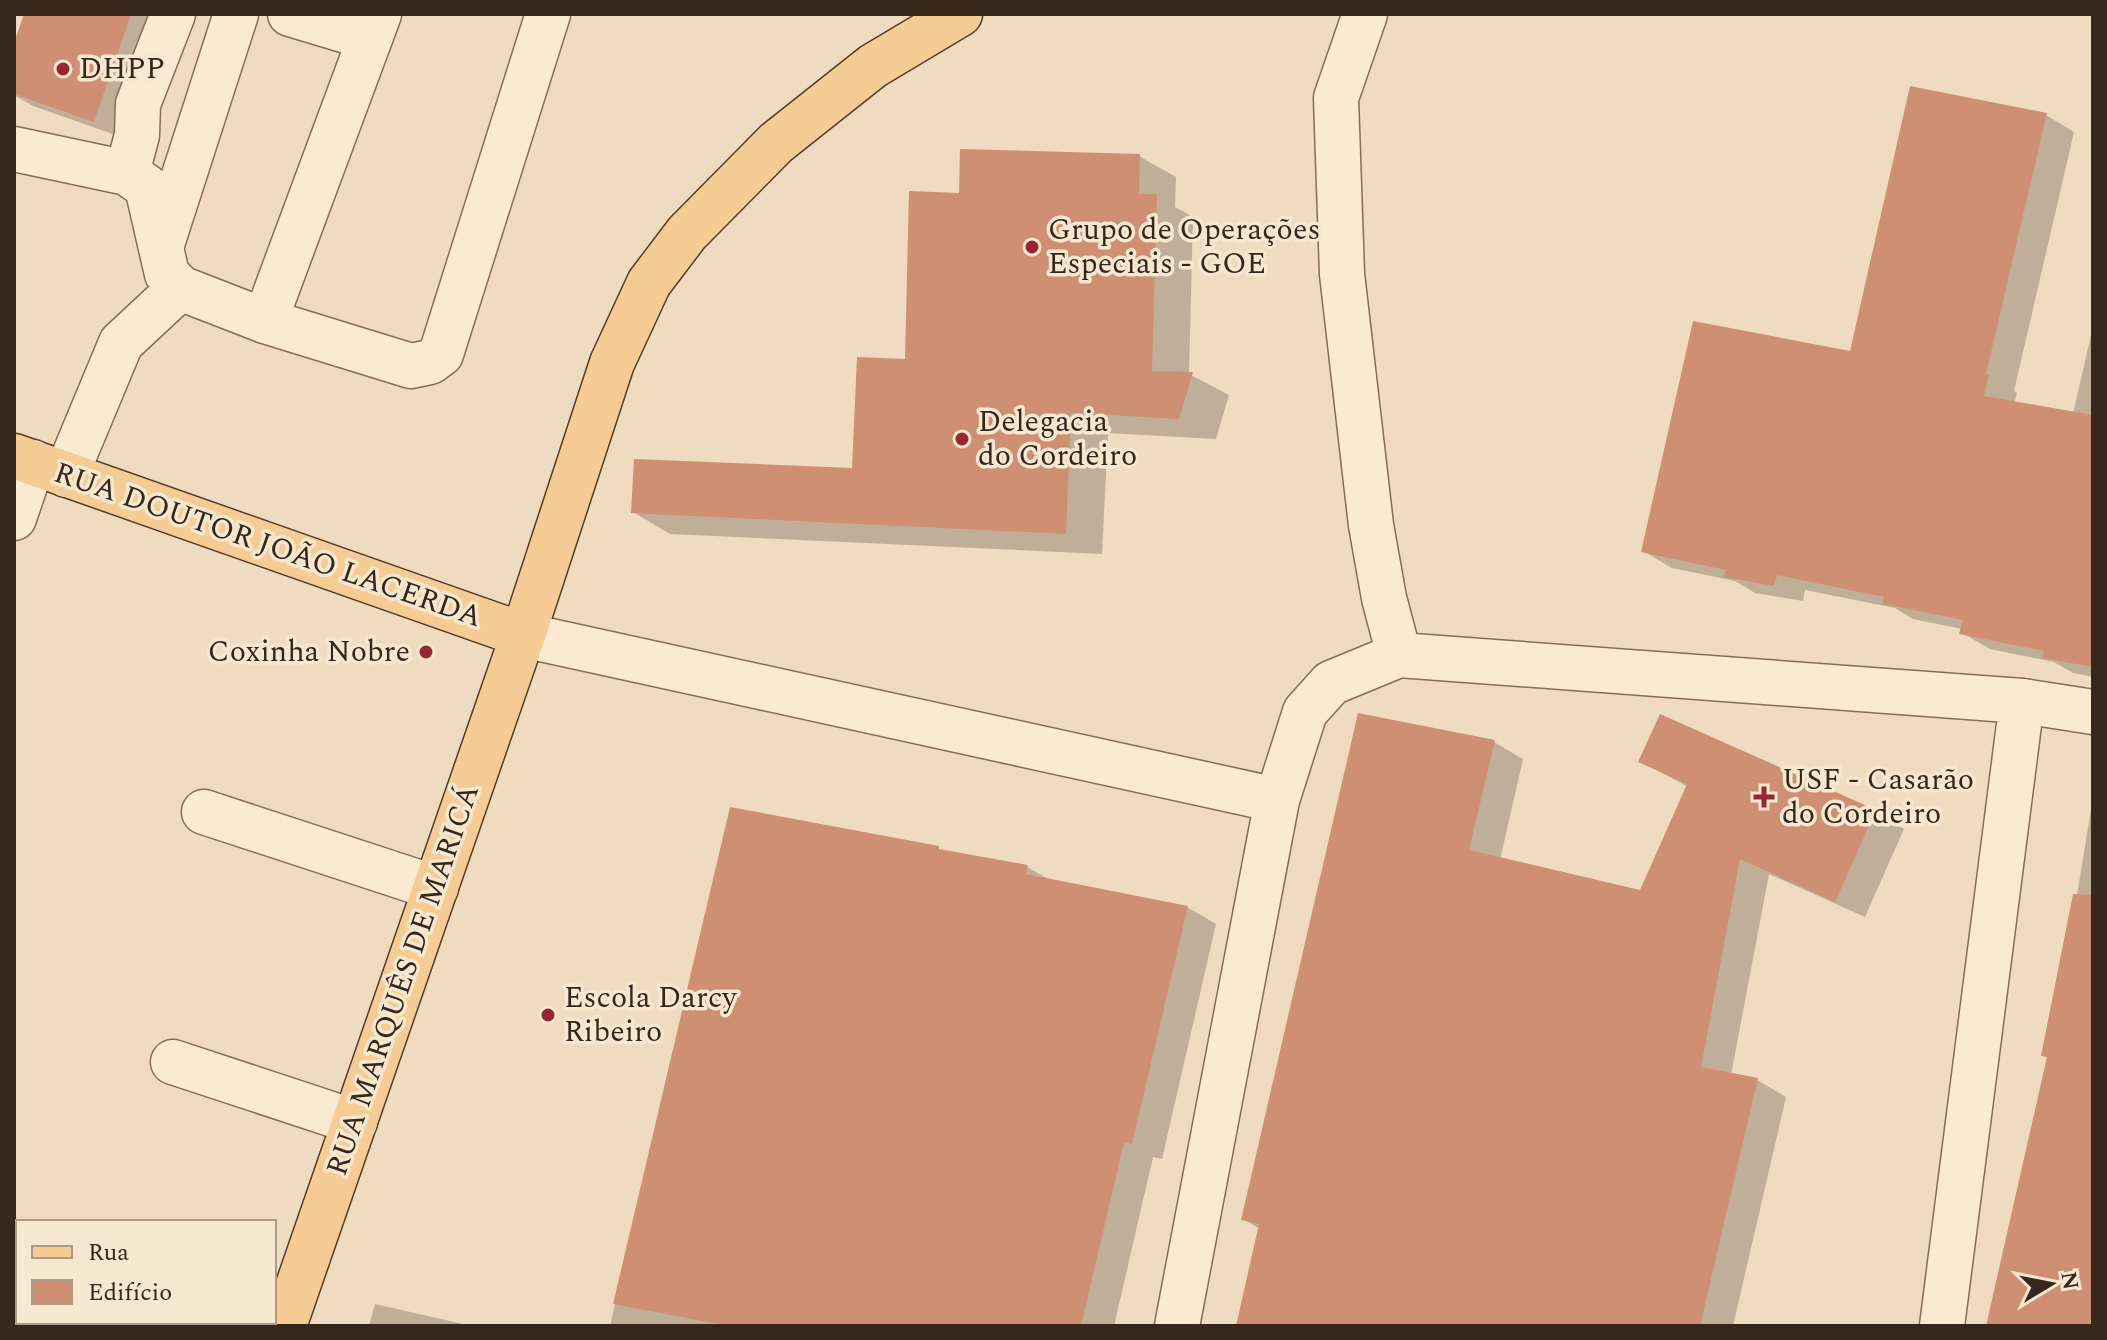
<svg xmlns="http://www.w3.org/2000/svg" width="2107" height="1340" viewBox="0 0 2107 1340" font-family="Spectral,serif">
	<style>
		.shadow { fill: #0003 }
		.building { fill: #cf8f73 }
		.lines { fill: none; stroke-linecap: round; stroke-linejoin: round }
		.minor-casing { stroke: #886c57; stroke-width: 47 }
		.major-casing { stroke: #563a2b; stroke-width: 47 }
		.minor { stroke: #faead2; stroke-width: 44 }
		.major { stroke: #f5cc94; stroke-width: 44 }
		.poi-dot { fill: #9a2532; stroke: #f6e7cf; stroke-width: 3 }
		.labels { text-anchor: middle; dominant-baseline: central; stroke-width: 7; stroke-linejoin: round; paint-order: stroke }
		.poi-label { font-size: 30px; fill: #37261c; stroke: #f6e7cf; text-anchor: start }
		.street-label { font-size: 30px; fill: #37261c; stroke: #f6e7cf }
	</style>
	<rect width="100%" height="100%" fill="#efdbbf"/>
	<g class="shadow">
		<polygon points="27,14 170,14 127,139 33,106 14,95 14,50"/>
		<polygon points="2046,115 2074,132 2014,391 2017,393 2014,404 2073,414 2093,326 2093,677 2073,673 2054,662 1990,649 1962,633 1962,629 1913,619 1895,608 1805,590 1803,601 1755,593 1735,581 1672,568 1643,551 1851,354"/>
		<polygon points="1139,156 1176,177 1175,207 1193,217 1189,374 1229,395 1216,439 1108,433 1102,554 670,534 633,512 854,471 907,362 961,195"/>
		<polygon points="1661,716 1875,812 1904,829 1865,917 1769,874 1731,1075 1757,1080 1786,1097 1733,1326 1238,1326 1260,1229 1243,1219 1494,742 1523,759 1500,860 1642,893 1688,787 1640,761"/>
		<polygon points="2093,797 2093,1326 1989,1326 2048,1058 2043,1055 2071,932"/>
		<polygon points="731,809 1027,867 1050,880 1187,907 1216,924 1162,1159 1153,1157 1114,1326 610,1326"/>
		<polygon points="375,1304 472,1326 369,1326"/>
	</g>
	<g class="building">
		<polygon points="24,14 131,14 94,122 14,94 14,43"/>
		<polygon points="1910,86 2047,113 1986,374 1989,375 1984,396 2093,415 2093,667 2043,658 2044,651 1959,634 1963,620 1883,604 1884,597 1777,575 1774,586 1724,577 1726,570 1641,552 1693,321 1850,351"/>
		<polygon points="960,149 1140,154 1139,194 1157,194 1152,371 1193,372 1179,419 1071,413 1066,534 631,513 634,459 852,468 857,357 905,359 909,191 959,193"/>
		<polygon points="1358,713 1495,740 1469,850 1640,890 1687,784 1638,762 1660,714 1876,810 1835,902 1740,859 1701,1067 1758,1078 1700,1326 1236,1326 1259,1224 1241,1220"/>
		<polygon points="730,807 939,846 939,849 1028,865 1026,874 1188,906 1132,1144 1124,1142 1081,1326 729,1326 613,1304"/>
		<polygon points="2073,894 2093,895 2093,1326 1986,1326 2047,1057 2041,1056"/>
	</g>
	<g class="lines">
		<defs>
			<g id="minor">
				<polyline points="290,14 370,38"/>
				<polyline points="1365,14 1336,98 1342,274 1371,525 1384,598 1399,655"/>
				<polyline points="14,149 127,173 147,187 167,274 180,288 265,321 411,366 430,362 441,354 548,14"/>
				<polyline points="127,173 137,135 138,104 173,14"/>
				<polyline points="161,247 236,14"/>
				<polyline points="265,321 379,14"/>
				<polyline points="66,475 121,343 180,288"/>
				<polyline points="14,518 33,462"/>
				<polyline points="523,635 1277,800"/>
				<polyline points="2022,701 2093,712"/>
				<polyline points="204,812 436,888"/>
				<polyline points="173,1062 355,1122"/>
				<polyline points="1177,1326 1277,800 1305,712 1331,683 1399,655 2022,701 1942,1326"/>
			</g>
			<g id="major">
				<polyline points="14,456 523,635"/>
				<polyline points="284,1326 523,635 612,363 649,283 687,233 776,143 873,66 960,14"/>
			</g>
		</defs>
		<use href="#minor" class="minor-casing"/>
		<use href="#major" class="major-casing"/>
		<use href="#minor" class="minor"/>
		<use href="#major" class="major"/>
	</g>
	<g class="poi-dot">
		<circle cx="63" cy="69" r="8"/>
		<circle cx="1032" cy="247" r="8"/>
		<circle cx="962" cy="439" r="8"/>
		<circle cx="426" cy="652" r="8"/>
		<path d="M1760 785h8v8h8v8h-8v8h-8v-8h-8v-8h8z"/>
		<circle cx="548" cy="1015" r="8"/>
	</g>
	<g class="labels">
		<g class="poi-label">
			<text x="79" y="69">DHPP</text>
			<text x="1048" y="230">Grupo de Operações<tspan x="1048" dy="34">Especiais - GOE</tspan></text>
			<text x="978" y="422">Delegacia<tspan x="978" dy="34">do Cordeiro</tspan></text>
			<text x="410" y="652" text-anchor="end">Coxinha Nobre</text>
			<text x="1782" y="780">USF - Casarão<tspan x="1782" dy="34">do Cordeiro</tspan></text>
			<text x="564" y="998">Escola Darcy<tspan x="564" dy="34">Ribeiro</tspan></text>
		</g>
		<g class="street-label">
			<text transform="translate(268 545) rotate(19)">RUA DOUTOR JOÃO LACERDA</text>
			<text transform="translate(403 980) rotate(-71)">RUA MARQUÊS DE MARICÁ</text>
		</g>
	</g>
	<rect width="2107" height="1340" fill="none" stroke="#37261c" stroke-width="32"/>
	<rect x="16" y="1220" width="260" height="104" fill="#f6e7cf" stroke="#aa9a87" stroke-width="2"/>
	<rect x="32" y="1246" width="40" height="12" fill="#f5cc94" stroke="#aa9a87" stroke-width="2"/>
	<text x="88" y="1260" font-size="24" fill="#37261c">Rua</text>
	<rect x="32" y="1280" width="40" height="24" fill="#cf8f73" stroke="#aa9a87" stroke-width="2"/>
	<text x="88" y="1300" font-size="24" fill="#37261c">Edifício</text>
	<g transform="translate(2051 1284) rotate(80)" stroke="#f6e7cf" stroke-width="6" paint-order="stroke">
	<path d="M0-6L14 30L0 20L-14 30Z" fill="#37261c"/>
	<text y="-12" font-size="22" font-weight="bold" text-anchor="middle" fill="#37261c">N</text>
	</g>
</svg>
